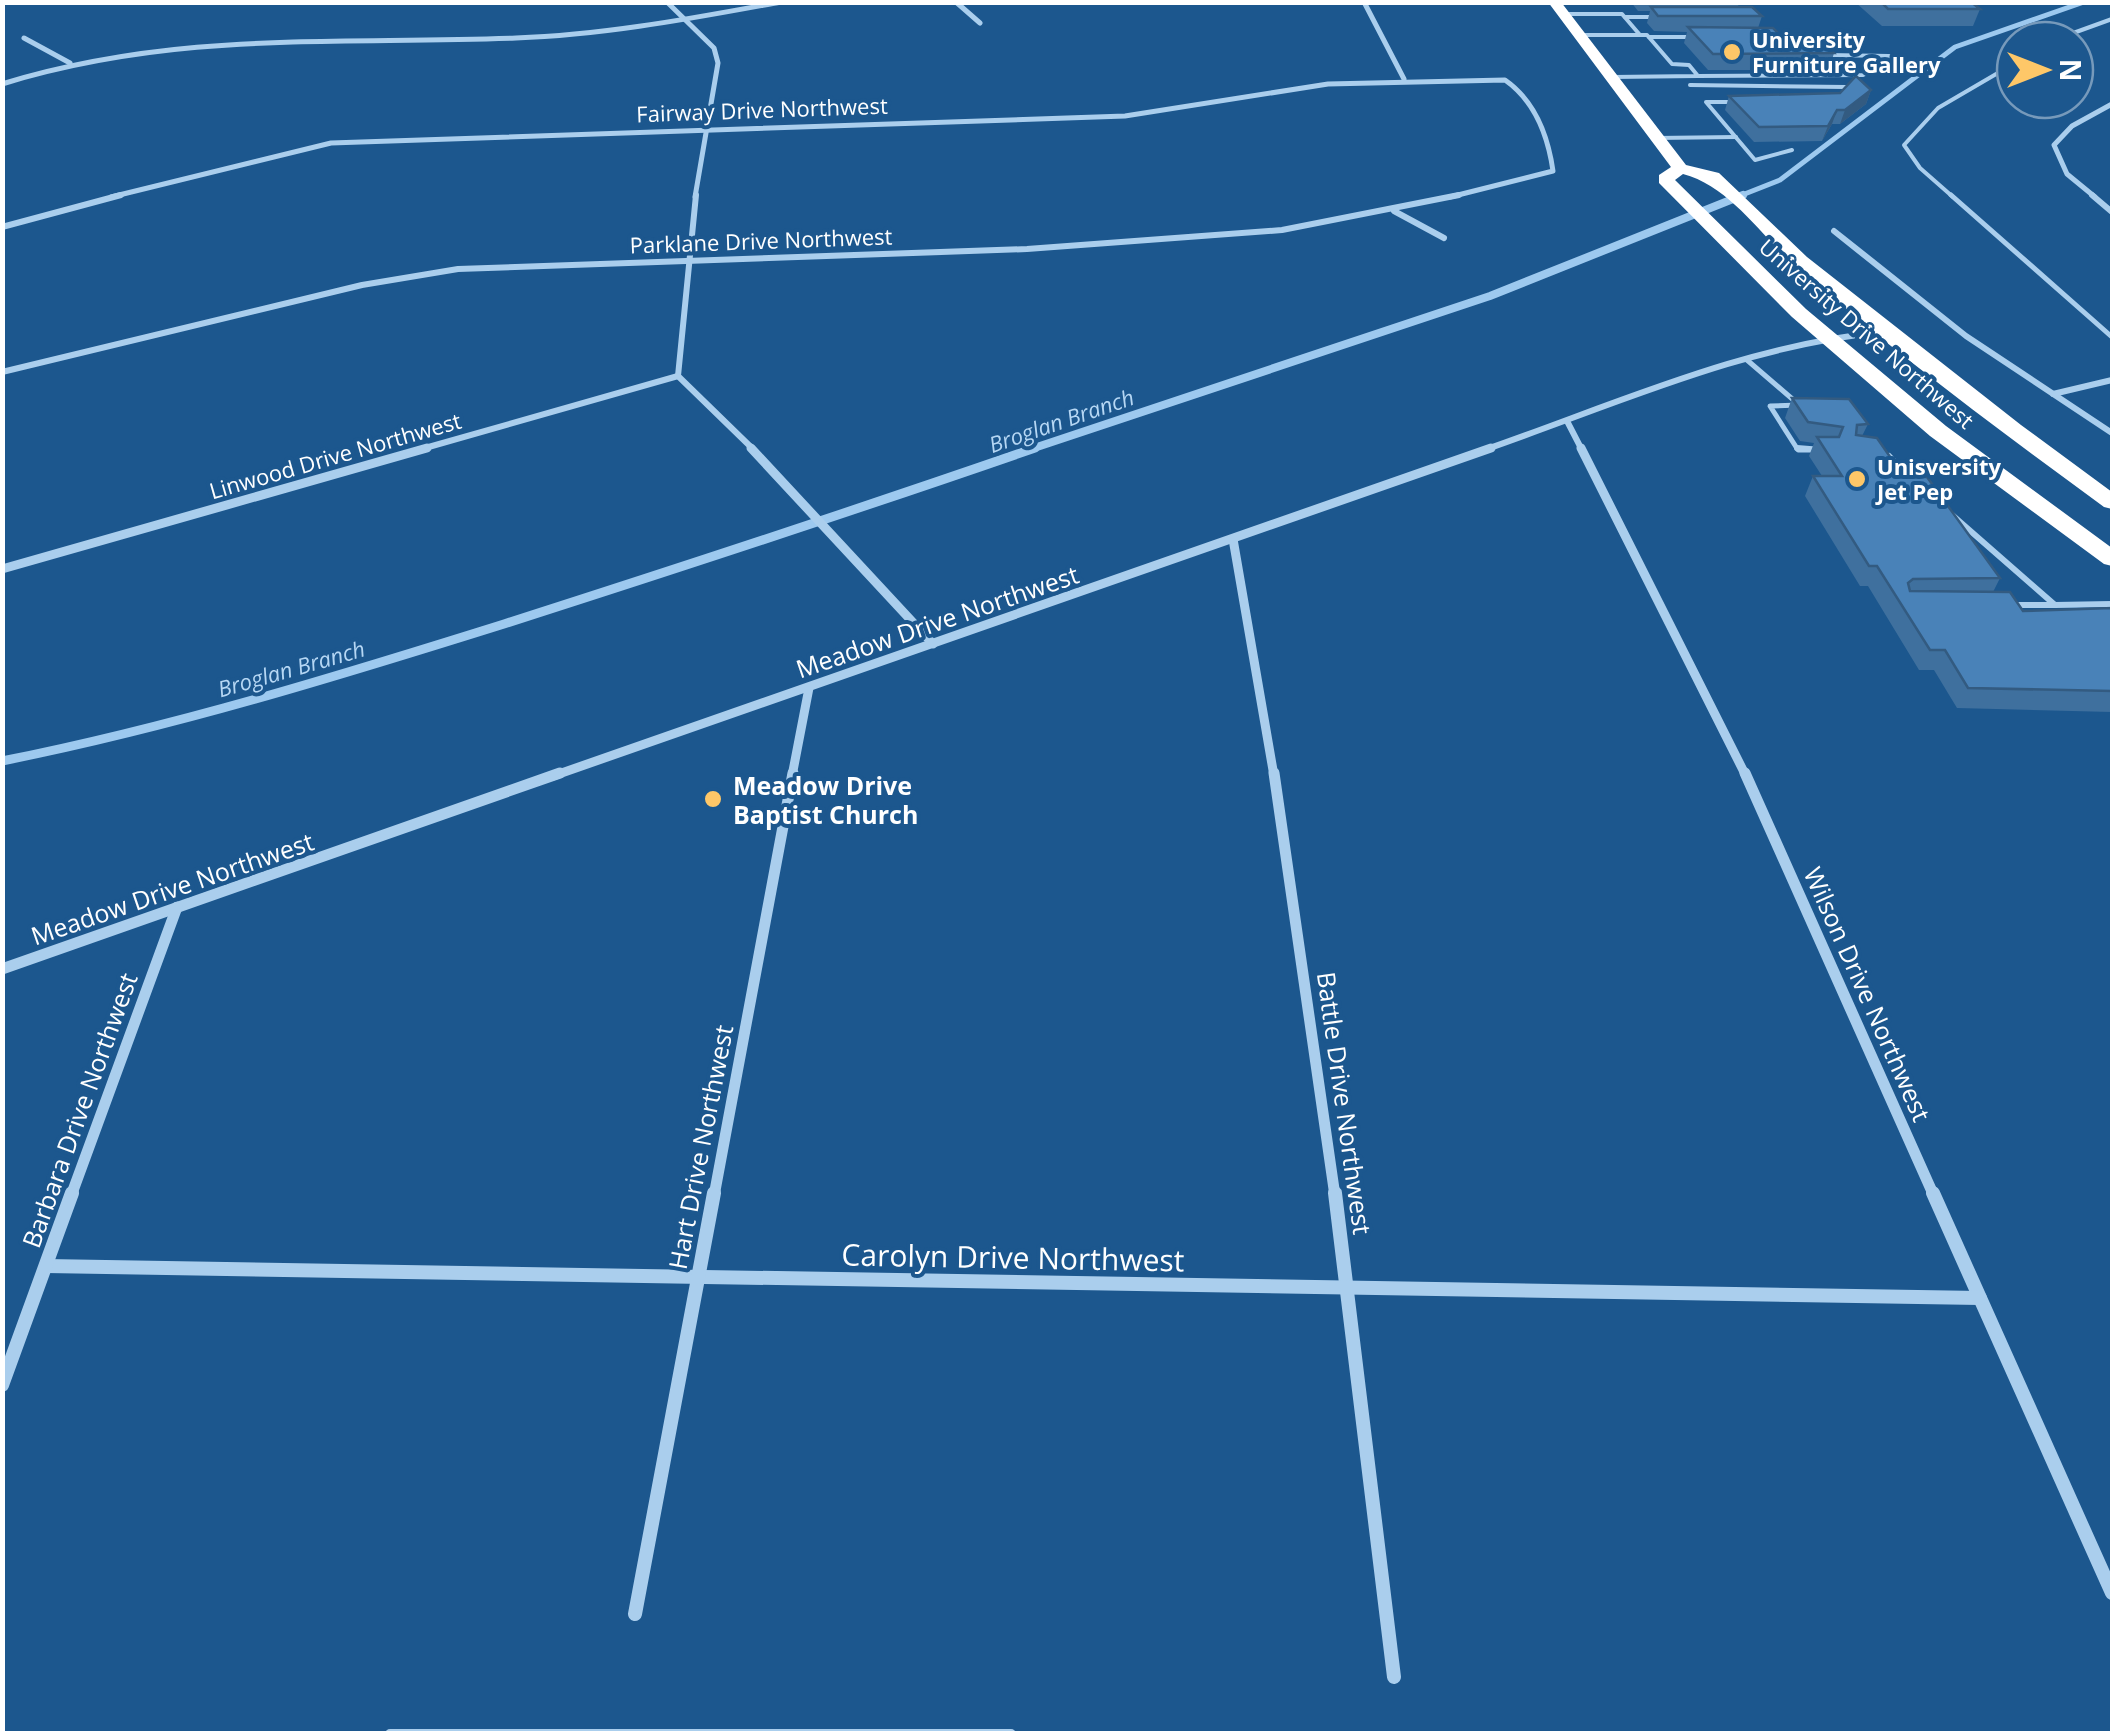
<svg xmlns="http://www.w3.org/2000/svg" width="2115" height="1736" viewBox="0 0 2115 1736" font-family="'Open Sans',sans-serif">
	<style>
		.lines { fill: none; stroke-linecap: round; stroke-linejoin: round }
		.stream-far2 { stroke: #9dc9ef; stroke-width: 5 }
		.stream-far1 { stroke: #9dc9ef; stroke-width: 8 }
		.stream { stroke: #9dc9ef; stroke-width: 9 }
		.lane-far3 { stroke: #aaceed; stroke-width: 4 }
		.lane-far2 { stroke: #aaceed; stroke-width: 5 }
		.lane-far1 { stroke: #aaceed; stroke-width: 6 }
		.lane { stroke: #aaceed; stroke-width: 10 }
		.street-far4 { stroke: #aaceed; stroke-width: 5 }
		.street-far3 { stroke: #aaceed; stroke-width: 6 }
		.street-far2 { stroke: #aaceed; stroke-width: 9 }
		.street-far1 { stroke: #aaceed; stroke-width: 11 }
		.street { stroke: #aaceed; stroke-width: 14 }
		.highway { fill: #fff; fill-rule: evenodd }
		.wall { fill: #3f709e }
		.shaded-wall { fill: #335b81 }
		.building { fill: #4982b8; stroke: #335b81; stroke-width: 2.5 }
		.poi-dot { fill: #fec768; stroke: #1c578e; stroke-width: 4 }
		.labels { text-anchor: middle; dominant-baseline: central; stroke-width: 8; stroke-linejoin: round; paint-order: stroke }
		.far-poi-label { font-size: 22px; font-weight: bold; fill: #fff; stroke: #1c578e; text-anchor: start }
		.far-street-label { font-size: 22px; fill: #fff; stroke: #1c578e }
		.far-water-label { font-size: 22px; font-style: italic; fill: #b6d7f4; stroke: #1c578e }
		.street-label { font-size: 25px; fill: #fff; stroke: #1c578e }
		.poi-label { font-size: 25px; font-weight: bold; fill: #fff; stroke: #1c578e; text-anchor: start }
		.near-street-label { font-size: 30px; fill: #fff; stroke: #1c578e }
	</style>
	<rect width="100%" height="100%" fill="#1c578e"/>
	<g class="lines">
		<polyline class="stream-far2" points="1737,197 1780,180 1955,47 2084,2"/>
		<polyline class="stream-far1" points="1028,450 1490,296 1743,195"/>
		<path class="stream" d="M2,761C173,727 338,676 504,624C682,567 859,509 1035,448"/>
		<g class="lane-far3">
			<polyline points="1565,14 1622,14 1640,35"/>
			<polyline points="1625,17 1655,17"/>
			<polyline points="1577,35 1647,35 1672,64 1689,65 1698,76 1612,77"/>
			<polyline points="1649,37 1695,37"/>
			<polyline points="2054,40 2112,19"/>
			<polyline points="1698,76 1863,75 1883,66 1889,56 1827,55"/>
			<polyline points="1690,85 1846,87 1841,95"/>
			<polyline points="1734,102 1706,102 1755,160 1792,150"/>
			<polyline points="1656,138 1736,137"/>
			<polyline points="1953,197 1920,168 1904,145 1938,108 2015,63"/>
		</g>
		<g class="lane-far2">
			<polyline points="1951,195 2112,337"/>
			<polyline points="1747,360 1797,403"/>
			<polyline points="1799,405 1770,406 1798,450 1822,450"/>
		</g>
		<g class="lane-far1">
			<polyline points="1797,448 1822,450"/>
			<polyline points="1889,456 1900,468 1985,472"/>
			<polyline points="1951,514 2055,605 2112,604"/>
			<polyline points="2010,605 2055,605"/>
		</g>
		<polyline class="lane" points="390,1734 1011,1734"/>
		<g class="street-far4">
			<polyline points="667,2 714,48 718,63 695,197"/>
			<polyline points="956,2 980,23"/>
			<polyline points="1364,2 1404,79"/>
			<polyline points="24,38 70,63"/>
			<path d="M2,84C178,30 336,45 516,38C606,35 693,18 781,2"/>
			<path d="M111,197L331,143L1125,116L1328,84L1505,80C1535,101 1548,136 1553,171L1450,197"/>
			<polyline points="2095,197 2067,174 2054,145 2072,126 2112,104"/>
		</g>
		<g class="street-far3">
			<polyline points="696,195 678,376 754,450"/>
			<polyline points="2092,195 2112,212"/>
			<polyline points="1394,211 1444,238"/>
			<polyline points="2,227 121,195"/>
			<polyline points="1834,231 1966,336 2112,433"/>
			<polyline points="2,372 362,285 458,269 1027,249 1282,230 1459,195"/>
			<polyline points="2053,394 2112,380"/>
			<polyline points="1567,421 1582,450"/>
			<polyline points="418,450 678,376"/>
			<path d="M1484,450C1614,405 1747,344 1885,332"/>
		</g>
		<g class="street-far2">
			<polyline points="751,448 933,644"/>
			<polyline points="1581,448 1746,776"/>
			<polyline points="1233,539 1274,776"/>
			<polyline points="2,569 427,448"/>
			<polyline points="553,776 1491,448"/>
			<polyline points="792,776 809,688"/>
		</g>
		<g class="street-far1">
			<polyline points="1274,773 1335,1196"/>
			<polyline points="1745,773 1934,1196"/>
			<polyline points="2,969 560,773"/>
			<polyline points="71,1196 177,907"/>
			<polyline points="714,1196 793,773"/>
		</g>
		<g class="street">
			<polyline points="1335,1193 1394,1677"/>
			<polyline points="1933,1193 2112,1593"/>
			<polyline points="46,1266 1980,1298"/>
			<polyline points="2,1385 72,1193"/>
			<polyline points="635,1614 714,1193"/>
		</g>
		<path class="highway" d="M1548,2H1561L1686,165L1719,173L1807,257L2021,425L2112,492V509L2104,507C1999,430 1892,351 1794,265C1759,233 1729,186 1683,174L1675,180L1806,309L1946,426L2112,548V566L2104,564L1930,436L1792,317L1659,183V175L1671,167Z"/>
	</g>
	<g class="wall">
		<polygon points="1631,2 1739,2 1738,7 1762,16 1758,28 1791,46 1834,53 1829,70 1708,70 1684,43 1687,32 1654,31 1647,23 1650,11 1638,11"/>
		<polygon points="1855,2 1971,2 1980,9 1973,26 1882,26"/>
		<polygon points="1871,90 1866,104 1840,124 1832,124 1822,141 1754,142 1725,110 1729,96 1840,93"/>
		<polygon points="1792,398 1868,424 1862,436 1904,477 2000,578 1993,592 2023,611 2112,608 2112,712 1957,708 1934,670 1919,670 1868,586 1860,586 1805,496 1813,476 1822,476 1809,456 1814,443 1800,441 1785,418"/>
	</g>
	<g class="shaded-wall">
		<polygon points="1871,90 1866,104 1840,124 1845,110"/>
		<polygon points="1837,110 1832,124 1822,141 1828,126"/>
	</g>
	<g class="building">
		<polygon points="1881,2 1971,2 1980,9 1888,9"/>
		<polygon points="1651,7 1752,7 1762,16 1658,16"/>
		<polygon points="1688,27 1773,28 1791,46 1827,46 1834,53 1713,54"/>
		<polygon points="1856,76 1871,90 1845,110 1837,110 1828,126 1759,127 1729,96 1840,93"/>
		<polygon points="1792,398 1849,399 1868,424 1857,425 1856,435 1877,438 1904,477 1927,477 2000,578 1913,579 1908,583 1910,591 2010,592 2023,611 2112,608 2112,691 1968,688 1945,650 1930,650 1877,566 1869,566 1813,476 1842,476 1817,437 1839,437 1843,427 1808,422"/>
	</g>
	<g class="poi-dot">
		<circle cx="1732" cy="52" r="10"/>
		<circle cx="1857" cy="479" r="10"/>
		<circle cx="713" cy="799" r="10"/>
	</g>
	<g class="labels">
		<g class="far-poi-label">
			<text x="1752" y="39">University<tspan x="1752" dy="25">Furniture Gallery</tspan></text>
			<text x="1877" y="466">Unisversity<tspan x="1877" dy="25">Jet Pep</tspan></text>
		</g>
		<g class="far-street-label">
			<text transform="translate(762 109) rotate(-2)">Fairway Drive Northwest</text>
			<text transform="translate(761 240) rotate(-2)">Parklane Drive Northwest</text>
			<text transform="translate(1867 333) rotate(41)">University Drive Northwest</text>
			<text transform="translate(335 455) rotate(-16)">Linwood Drive Northwest</text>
		</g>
		<g class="far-water-label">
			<text transform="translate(1061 420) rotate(-19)">Broglan Branch</text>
			<text transform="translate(291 668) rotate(-16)">Broglan Branch</text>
		</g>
		<g class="street-label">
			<text transform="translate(937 621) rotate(-19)">Meadow Drive Northwest</text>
			<text transform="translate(172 888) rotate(-19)">Meadow Drive Northwest</text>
			<text transform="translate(1868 994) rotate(66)">Wilson Drive Northwest</text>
			<text transform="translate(1345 1103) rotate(82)">Battle Drive Northwest</text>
			<text transform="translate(79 1110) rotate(-70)">Barbara Drive Northwest</text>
			<text transform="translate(700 1147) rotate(-79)">Hart Drive Northwest</text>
		</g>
		<g class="poi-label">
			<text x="733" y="785">Meadow Drive<tspan x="733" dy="29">Baptist Church</tspan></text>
		</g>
		<g class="near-street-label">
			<text transform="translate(1013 1257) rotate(1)">Carolyn Drive Northwest</text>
		</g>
	</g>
	<rect width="2115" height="1736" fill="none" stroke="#ffffff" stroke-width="10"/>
	<g transform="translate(2045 70) rotate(90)"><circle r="48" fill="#1c578e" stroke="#779abb" stroke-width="2.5"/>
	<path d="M0-8L18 38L0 25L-18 38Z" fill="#fec768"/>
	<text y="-15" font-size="28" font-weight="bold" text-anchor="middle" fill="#ffffff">N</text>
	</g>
</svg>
